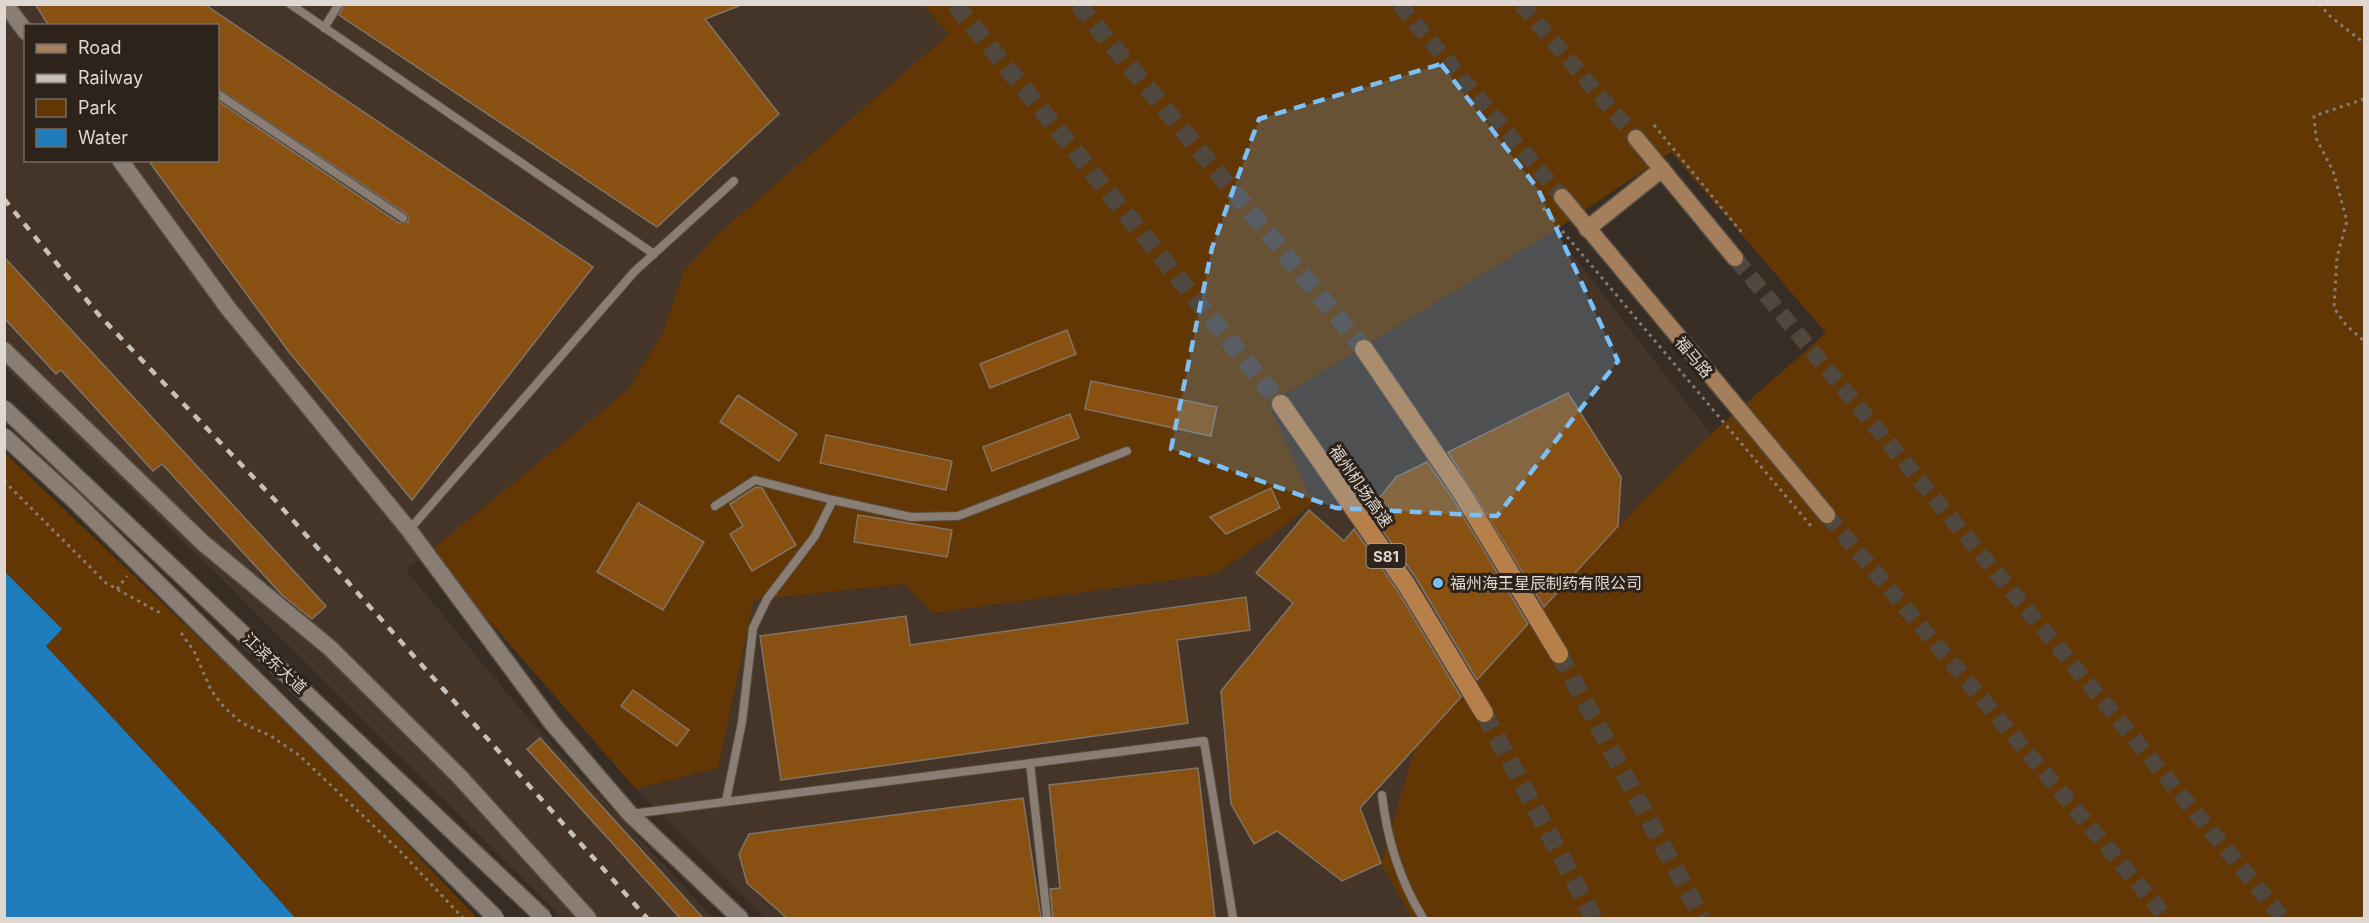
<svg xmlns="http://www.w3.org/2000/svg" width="2369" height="923" viewBox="0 0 2369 923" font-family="Inter,'Noto Sans SC',sans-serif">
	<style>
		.built { fill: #453528; fill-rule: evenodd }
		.green { fill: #633704 }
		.water { fill: #1f7dbe }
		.building { fill: #885112; stroke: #807469; stroke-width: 1.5 }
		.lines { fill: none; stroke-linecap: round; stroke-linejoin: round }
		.primary-tunnel { stroke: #50473e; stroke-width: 16; stroke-dasharray: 16 8; stroke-linecap: butt }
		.motorway-tunnel { stroke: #50473e; stroke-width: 18; stroke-dasharray: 18 9; stroke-linecap: butt }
		.service-casing { stroke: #544c43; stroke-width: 10 }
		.tertiary-casing { stroke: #544c43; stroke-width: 19 }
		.primary-casing { stroke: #544c43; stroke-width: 19 }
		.motorway-casing { stroke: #544c43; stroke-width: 20 }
		.path { stroke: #857c75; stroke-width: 3; stroke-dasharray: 3 4.5; stroke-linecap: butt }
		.service { stroke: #8a7d73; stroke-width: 8 }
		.tertiary { stroke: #8a7d73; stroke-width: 16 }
		.primary { stroke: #a57f5b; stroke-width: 16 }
		.motorway { stroke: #b7804b; stroke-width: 18 }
		.rail { stroke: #c7bfb9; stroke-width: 4.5; stroke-dasharray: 8 8; stroke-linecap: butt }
		.secondary-bridge-casing { stroke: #544c43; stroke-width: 19; stroke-linecap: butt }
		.secondary-bridge { stroke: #8a7d73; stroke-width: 16 }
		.marked { fill: #79bff8; fill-opacity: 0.2; stroke: #79bff8; stroke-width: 4.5; stroke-dasharray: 12 8; stroke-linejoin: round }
		.poi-dot { fill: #79bff8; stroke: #2d231a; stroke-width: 2 }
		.labels { text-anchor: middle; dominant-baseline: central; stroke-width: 6; stroke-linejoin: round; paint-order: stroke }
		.shield { fill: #2d231a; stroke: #aaa29b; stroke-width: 1.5 }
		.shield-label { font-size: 15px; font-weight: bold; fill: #dfd8d2 }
		.street-label { font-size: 16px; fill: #dfd8d2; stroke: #2d231a }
		.poi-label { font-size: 16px; fill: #dfd8d2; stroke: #2d231a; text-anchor: start }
	</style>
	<rect width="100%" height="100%" fill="#372d24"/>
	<g class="built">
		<path d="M923,4L949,34L717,235L684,271L662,334L628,390L542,464L406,570L525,715L713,918H562L248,605L5,368L4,5ZM26,26H218V160H26Z"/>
		<polygon points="1554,231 1711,434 1618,526 1415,748 1412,918 765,918 636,789 718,768 754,600 905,584 1215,574 1268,538 1313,503 1269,404"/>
	</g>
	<g class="green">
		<polygon points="923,5 2364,5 2364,918 1412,918 1381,863 1415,748 1618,526 1711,434 1826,333 1671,152 1554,231 1269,404 1313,503 1268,538 1215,574 933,613 904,584 754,600 718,768 636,789 429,552 628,390 662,334 684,271 717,235 949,34"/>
		<polygon points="4,452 325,758 477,918 295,918 224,838 45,645 62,629 5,572"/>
	</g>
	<polygon class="water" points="5,572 62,629 46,646 224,838 295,918 5,918"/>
	<g class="building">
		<polygon points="35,4 204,4 593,267 412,500 289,352 148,160 218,160 218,101 399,223 408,222 408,215 218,88 218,26 49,26"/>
		<polygon points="345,4 739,4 739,6 705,19 779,114 657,227 339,15"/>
		<polygon points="4,257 326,606 312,619 282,595 162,464 153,471 61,370 56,374 4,318"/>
		<polygon points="1067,330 1076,354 990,388 980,364"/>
		<polygon points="1091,381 1217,407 1211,436 1085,409"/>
		<polygon points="1568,393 1621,477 1618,526 1544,607 1448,452"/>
		<polygon points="738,395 797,434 779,461 720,422"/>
		<polygon points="1070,414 1079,438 992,471 983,447"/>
		<polygon points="826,435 952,461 946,490 820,463"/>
		<polygon points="1427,462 1451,496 1528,624 1477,680 1416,578 1369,511 1396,477"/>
		<polygon points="756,487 762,488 796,545 752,571 730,534 743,526 730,504"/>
		<polygon points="1271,488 1280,508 1226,534 1210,517"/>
		<polygon points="638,503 704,542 663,610 597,572"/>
		<polygon points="1309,510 1344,541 1354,529 1397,590 1461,697 1360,808 1381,863 1342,881 1277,831 1254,844 1231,804 1221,691 1293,603 1256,573"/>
		<polygon points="858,515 952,530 947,557 854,542"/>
		<polygon points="1246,597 1250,630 1177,640 1188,723 781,780 760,636 906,616 910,645"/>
		<polygon points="633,690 689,730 677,746 621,706"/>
		<polygon points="540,738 703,918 680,918 527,749"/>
		<polygon points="1198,768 1215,918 1053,918 1050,889 1060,888 1049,785"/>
		<polygon points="1023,798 1041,918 787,918 747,883 739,854 749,834"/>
	</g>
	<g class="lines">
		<g class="primary-tunnel">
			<polyline points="1399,4 1562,197"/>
			<polyline points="1521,4 1636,138"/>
			<polyline points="1735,258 2283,918"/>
			<polyline points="1827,515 2167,918"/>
		</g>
		<g class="motorway-tunnel">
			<polyline points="955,4 1281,404"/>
			<polyline points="1078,4 1364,349"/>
			<polyline points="1559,654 1702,918"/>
			<polyline points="1484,713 1594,918"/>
		</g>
		<defs>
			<g id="service">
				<polyline points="290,4 654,254"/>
				<polyline points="324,28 339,4"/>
				<polyline points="218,94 403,218"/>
				<polyline points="715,506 755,480 833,500 911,517 958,516 1127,451"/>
				<polyline points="409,530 635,271 734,181"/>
				<polyline points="1030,763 1047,918"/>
				<path d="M1382,795C1387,839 1400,881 1423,918"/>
				<polyline points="726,801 742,722 753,628 767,599 815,536 833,500"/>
				<polyline points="631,814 1204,741 1233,918"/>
			</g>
			<g id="tertiary">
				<polyline points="5,4 26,32"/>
				<polyline points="120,160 228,308 409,530 552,723 630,814 740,918"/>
				<polyline points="4,350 202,542 330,648 459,776 588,918"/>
			</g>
			<g id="primary">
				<polyline points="1636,138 1735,258"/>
				<polyline points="1562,197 1827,515"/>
				<polyline points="1587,229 1662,169"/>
			</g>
			<g id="motorway">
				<polyline points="1364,349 1460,490 1559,654"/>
				<polyline points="1281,404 1406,584 1484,713"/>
			</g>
		</defs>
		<use href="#service" class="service-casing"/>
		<use href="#tertiary" class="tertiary-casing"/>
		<use href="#primary" class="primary-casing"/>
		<use href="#motorway" class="motorway-casing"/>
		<g class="path">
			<polyline points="2319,4 2331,17 2364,43"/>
			<polyline points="2364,99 2314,116 2316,138 2333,171 2347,221 2337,257 2334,308 2346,325 2364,341"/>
			<polyline points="1654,125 1743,234"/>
			<polyline points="1543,208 1811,526"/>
			<polyline points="4,481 106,583 162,614"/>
			<polyline points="117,589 127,576"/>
			<polyline points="181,633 194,651 211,690 224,707 242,723 271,736 300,756 399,850 463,918"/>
		</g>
		<use href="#service" class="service"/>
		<use href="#tertiary" class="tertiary"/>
		<use href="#primary" class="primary"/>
		<use href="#motorway" class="motorway"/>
		<polyline class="rail" points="4,199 99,315 274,499 647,918"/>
		<defs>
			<g id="secondary-bridge">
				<polyline points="4,408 544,918"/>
				<polyline points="4,436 74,500 496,918"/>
			</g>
		</defs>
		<use href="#secondary-bridge" class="secondary-bridge-casing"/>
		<use href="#secondary-bridge" class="secondary-bridge"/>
	</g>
	<path class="marked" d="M1441,64L1538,189L1618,361L1497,516L1336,508L1171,449L1212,248L1259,119Z"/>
	<circle class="poi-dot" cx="1438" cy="583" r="6"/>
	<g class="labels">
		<rect class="shield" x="1366.5" y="544" width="39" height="24" rx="4.5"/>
		<g class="shield-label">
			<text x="1386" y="556">S81</text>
		</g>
		<g class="street-label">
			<text transform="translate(1694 357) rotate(50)">福马路</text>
			<text transform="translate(1361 486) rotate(55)">福州机场高速</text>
			<text transform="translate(275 663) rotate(43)">江滨东大道</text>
		</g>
		<g class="poi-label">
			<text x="1450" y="583">福州海王星辰制药有限公司</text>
		</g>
	</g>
	<rect width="2369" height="923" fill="none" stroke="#dfd8d2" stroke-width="12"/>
	<rect x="24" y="24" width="195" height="138" fill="#2d231a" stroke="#746b64" stroke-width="1.5"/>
	<rect x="36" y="44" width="30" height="9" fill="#a57f5b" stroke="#746b64" stroke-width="1.5"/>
	<text x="78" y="54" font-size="18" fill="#dfd8d2">Road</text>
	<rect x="36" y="74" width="30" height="9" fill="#c7bfb9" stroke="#746b64" stroke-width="1.5"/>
	<text x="78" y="84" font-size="18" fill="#dfd8d2">Railway</text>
	<rect x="36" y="99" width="30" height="18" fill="#633704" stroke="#746b64" stroke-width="1.5"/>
	<text x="78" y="114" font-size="18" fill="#dfd8d2">Park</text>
	<rect x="36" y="129" width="30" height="18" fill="#1f7dbe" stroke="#746b64" stroke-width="1.5"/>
	<text x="78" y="144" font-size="18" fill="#dfd8d2">Water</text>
</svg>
